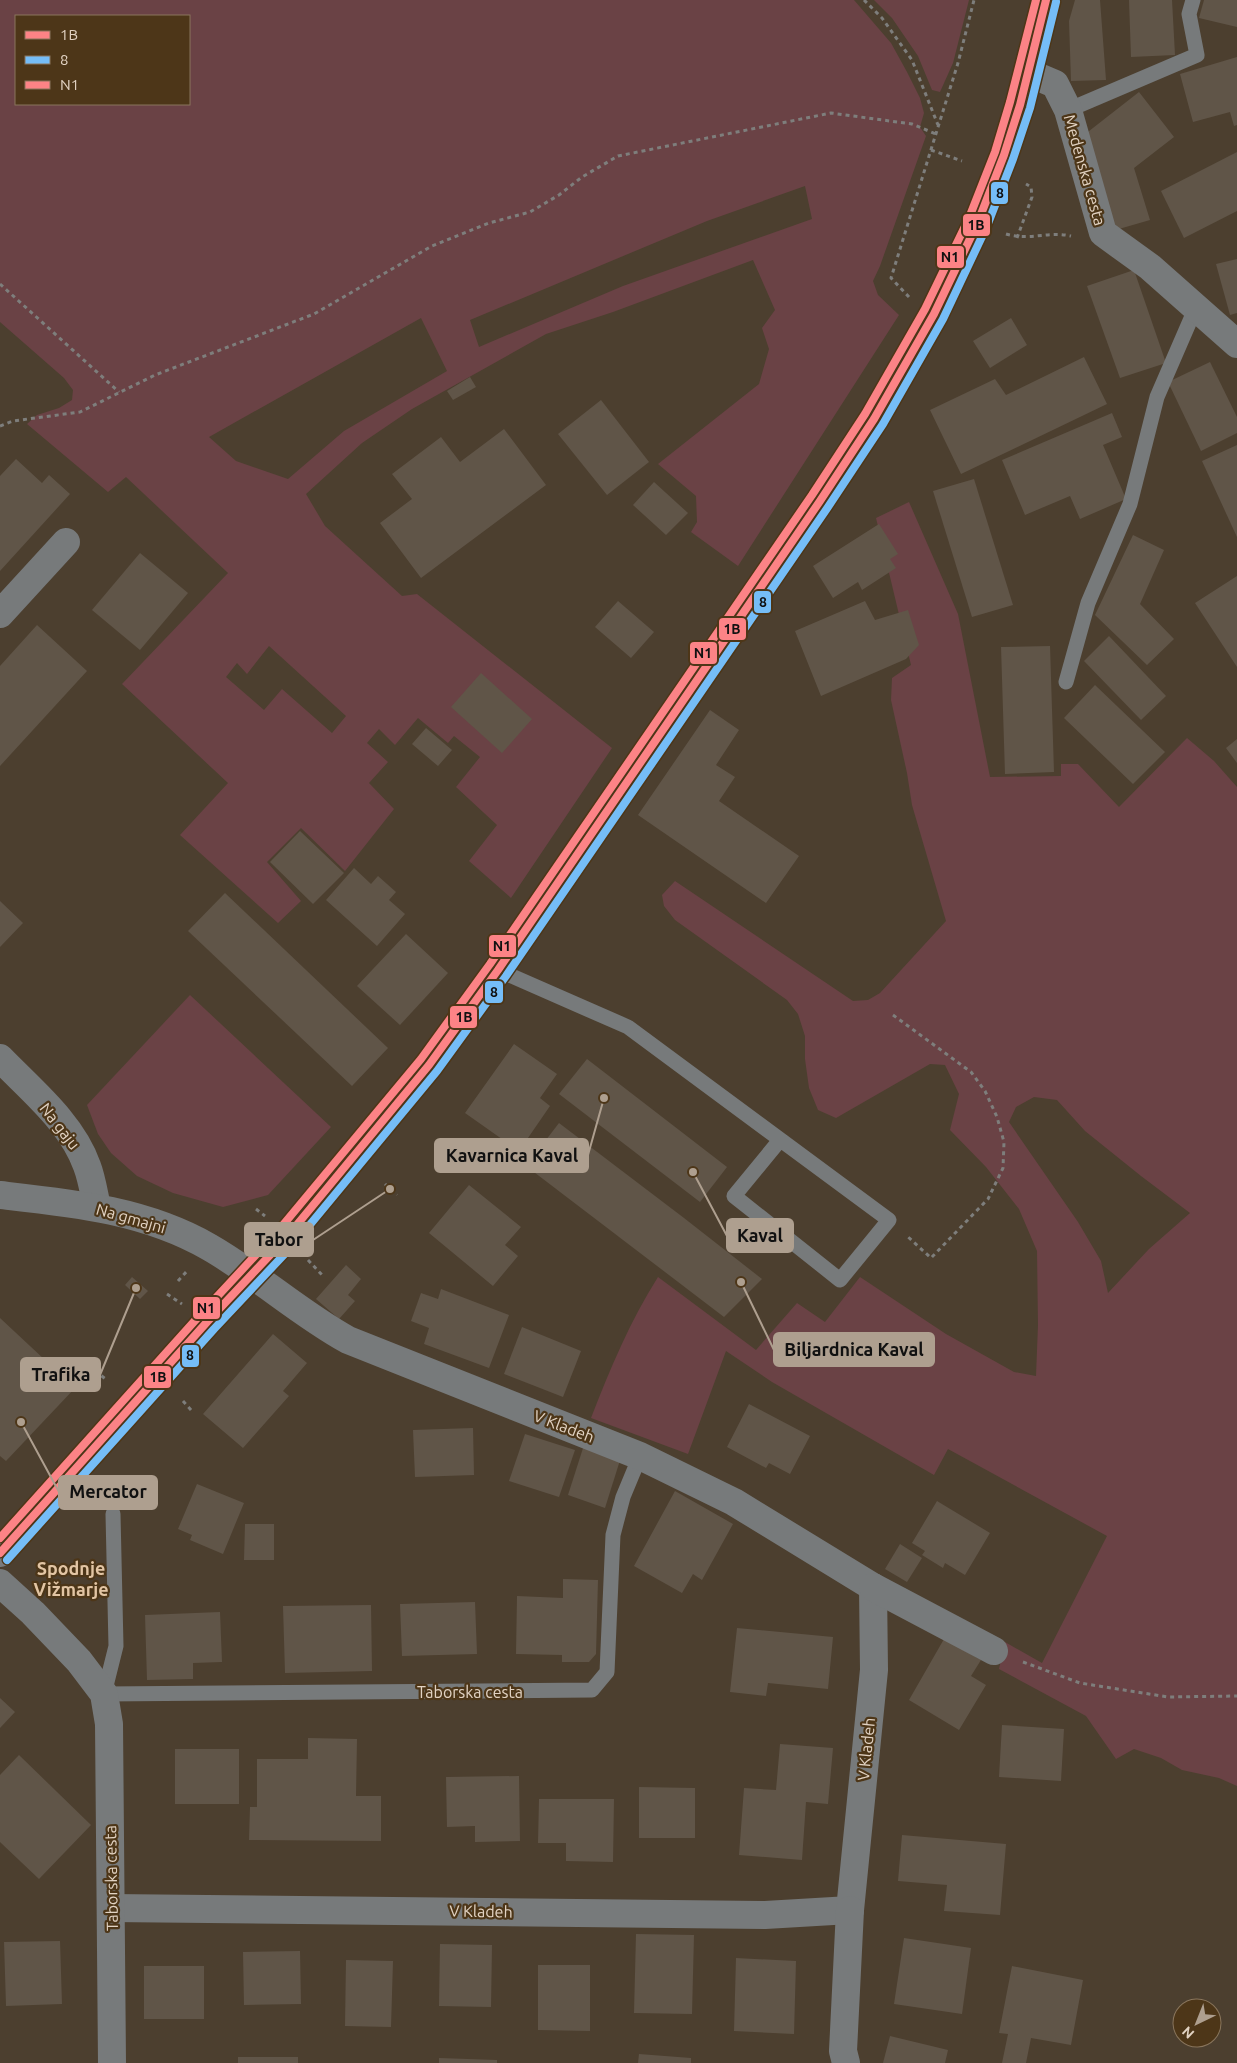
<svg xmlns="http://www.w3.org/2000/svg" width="1237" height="2063" viewBox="0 0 1237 2063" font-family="Ubuntu,sans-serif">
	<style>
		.green { fill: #6a4245; fill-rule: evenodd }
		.building { fill: #605548 }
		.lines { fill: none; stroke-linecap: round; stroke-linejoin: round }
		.path { stroke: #7e7e7c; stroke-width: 3; stroke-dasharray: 4 4; stroke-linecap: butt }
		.lane { stroke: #777a7b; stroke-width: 15 }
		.street { stroke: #777a7b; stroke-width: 28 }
		.secondary { stroke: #7a7a7b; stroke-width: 28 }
		.bus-1-casing { stroke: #4d3618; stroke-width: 11 }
		.bus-2-casing { stroke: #4d3618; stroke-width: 11 }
		.bus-3-casing { stroke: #4d3618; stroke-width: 11 }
		.bus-1 { stroke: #fc8386; stroke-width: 8 }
		.bus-2 { stroke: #75bdf7; stroke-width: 8 }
		.bus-3 { stroke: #fc8386; stroke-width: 8 }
		.labels { text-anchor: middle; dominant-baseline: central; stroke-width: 4.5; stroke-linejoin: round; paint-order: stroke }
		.street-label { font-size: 16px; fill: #e2d3c3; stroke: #4d3618 }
		.neighbourhood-label { font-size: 18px; font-weight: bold; fill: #e2c5a4; stroke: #4d3618 }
		.leader { fill: none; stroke: #ae9f8f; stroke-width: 2 }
		.callout-dot { fill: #ae9f8f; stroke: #4d3618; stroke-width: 2 }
		.callout { fill: #ae9f8f; stroke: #ae9f8f; stroke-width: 2 }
		.callout-label { font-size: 18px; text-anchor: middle; font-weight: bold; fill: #111 }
		.line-badge { stroke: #4d3618; stroke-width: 2 }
		.pale-badge-label { font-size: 14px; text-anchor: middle; font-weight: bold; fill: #111 }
	</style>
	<rect width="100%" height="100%" fill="#4c3f2f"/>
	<g class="green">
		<path d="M0,0H854L891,43L907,72L920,98L924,113L920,127L926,136L880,266L873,281L878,295L899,315L738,566L691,532L697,522L696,496L658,464L759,384L769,349L762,328L775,310L753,260L613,312L546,334L412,409L362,443L306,494L325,526L402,596L417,594L612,748L511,898L469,861L497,825L456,787L480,757L454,736L448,743L418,718L395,745L379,729L367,743L388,762L369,783L394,809L345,871L301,828L267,862L301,901L278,923L180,835L228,783L122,684L228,573L126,477L108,492L27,424L37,415L59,408L72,400L73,390L64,378L0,322ZM16,16H189V104H16ZM805,186L812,219L623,286L479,347L470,320L707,221ZM421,318L447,371L344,431L288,479L236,461L209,437ZM269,646L346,716L332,733L282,689L264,710L226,677L237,663L247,674Z"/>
		<polygon points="874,0 969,0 953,63 940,92 932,90 918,56 892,18"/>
		<path d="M909,502L958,614L990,777L1061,776V764H1078L1119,807L1187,738L1214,761L1237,787V1786L1219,1778L1182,1770L1161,1758L1134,1749L1116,1759L1086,1716L999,1669L1005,1642L1042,1663L1107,1536L948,1449L934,1475L772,1382L726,1351L688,1454L591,1418C610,1369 630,1321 658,1277L756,1350L797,1303L825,1322L860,1277L946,1334L1014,1372L1036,1376L1038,1325L1037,1251L1019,1209L986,1167L950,1130L959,1094L945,1065L930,1064L836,1118L818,1110L809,1088L805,1059V1036L798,1014L787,1000L675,920L664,906L662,895L675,881L853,1001L868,1000L880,993L946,921L912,805L907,773L891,700L892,678L911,665L876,518ZM1034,1097L1057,1100L1085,1131L1141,1176L1190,1213L1149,1249L1108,1293L1101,1261L1078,1222L1009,1122L1016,1107Z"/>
		<polygon points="190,995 331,1127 268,1195 223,1207 173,1193 137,1176 111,1153 98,1134 87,1105"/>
	</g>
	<g class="building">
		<polygon points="1075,0 1100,0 1106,80 1071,81 1069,21"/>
		<polygon points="1129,0 1172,0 1175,55 1131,57"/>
		<polygon points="1204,0 1237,0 1237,27 1199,18"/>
		<polygon points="1237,57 1237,125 1234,126 1230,112 1193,122 1180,74"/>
		<polygon points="1139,92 1174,137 1134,168 1150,220 1112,231 1084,135"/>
		<polygon points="1237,152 1237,211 1184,238 1161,191"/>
		<polygon points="1237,259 1237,313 1230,315 1216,264"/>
		<polygon points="1134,270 1166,363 1120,378 1087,286"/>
		<polygon points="1011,318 1027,345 990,368 973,341"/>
		<polygon points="1084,357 1107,404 961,474 930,410 995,379 1006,395"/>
		<polygon points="1210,362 1237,417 1237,433 1201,451 1168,382"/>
		<polygon points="470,377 476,387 453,400 447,391"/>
		<polygon points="601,400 649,462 607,495 558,434"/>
		<polygon points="1112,413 1122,437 1103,445 1126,499 1080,519 1070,496 1025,515 1002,460"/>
		<polygon points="504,429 546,485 421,578 380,523 412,499 392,474 441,437 460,462"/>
		<polygon points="1237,445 1237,537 1202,461"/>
		<polygon points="16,459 42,483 49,475 70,494 0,571 0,476"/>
		<polygon points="974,479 1013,605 972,617 933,491"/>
		<polygon points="654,482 688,513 666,535 633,505"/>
		<polygon points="879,524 898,554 890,559 896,568 862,590 858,582 833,598 813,566"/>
		<polygon points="1133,535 1164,550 1140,604 1174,639 1147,665 1095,615"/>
		<polygon points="140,553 188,593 140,650 92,610"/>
		<polygon points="1237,576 1237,667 1195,603"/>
		<polygon points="618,601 654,632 631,658 595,627"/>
		<polygon points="865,601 875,620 908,610 919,645 906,659 821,696 795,631"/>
		<polygon points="37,625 87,671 0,766 0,666"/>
		<polygon points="1109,636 1166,696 1141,720 1084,661"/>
		<polygon points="1050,646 1054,772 1005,774 1001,647"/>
		<polygon points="481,673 532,719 502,753 451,707"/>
		<polygon points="1095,685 1165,752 1133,784 1064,718"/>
		<polygon points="710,710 739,730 716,765 735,777 719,801 799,856 766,903 638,815"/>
		<polygon points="426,728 452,750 438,766 412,744"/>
		<polygon points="1237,739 1237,763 1226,748"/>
		<polygon points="300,831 344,873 313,904 270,862"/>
		<polygon points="354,868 371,884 378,876 396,892 389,900 405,914 377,946 326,900"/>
		<polygon points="225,893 388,1048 352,1086 188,931"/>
		<polygon points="0,901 23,923 0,947"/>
		<polygon points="406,934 448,973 400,1025 357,986"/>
		<polygon points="514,1044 557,1074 540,1098 550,1106 519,1151 465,1113"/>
		<polygon points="587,1059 727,1167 700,1202 559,1094"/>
		<polygon points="559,1123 684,1218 762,1279 724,1317 526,1166"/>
		<polygon points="469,1185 521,1227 505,1245 518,1256 493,1286 429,1233"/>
		<polygon points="346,1265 361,1279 348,1295 355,1301 339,1319 316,1299"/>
		<polygon points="132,1277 148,1291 140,1299 125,1285"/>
		<polygon points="441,1289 509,1315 489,1368 424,1344 429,1328 411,1321 421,1293 438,1299"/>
		<polygon points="0,1318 75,1388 6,1461 0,1456"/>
		<polygon points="522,1327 581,1351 563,1397 504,1374"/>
		<polygon points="273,1334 307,1363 283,1391 289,1396 243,1448 203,1414"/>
		<polygon points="749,1404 810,1436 790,1474 769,1463 766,1468 727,1447"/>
		<polygon points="473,1428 474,1475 415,1477 413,1430"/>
		<polygon points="525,1434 575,1450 559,1497 509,1481"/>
		<polygon points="584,1445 621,1457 605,1508 568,1495"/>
		<polygon points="197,1484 244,1503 223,1554 190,1540 192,1535 178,1529"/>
		<polygon points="675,1491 733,1524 702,1580 693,1574 682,1593 634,1566"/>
		<polygon points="937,1501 990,1533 965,1575 945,1563 943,1568 922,1555 925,1551 912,1543"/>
		<polygon points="245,1524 274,1524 274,1560 244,1560"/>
		<polygon points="900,1544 922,1558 907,1582 885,1569"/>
		<polygon points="563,1579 598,1580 596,1654 589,1662 562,1662 562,1655 516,1654 517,1596 563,1598"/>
		<polygon points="475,1602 477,1654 402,1656 400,1604"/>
		<polygon points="371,1605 372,1671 285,1673 283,1606"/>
		<polygon points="220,1612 222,1662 193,1663 193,1679 147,1680 145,1615"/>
		<polygon points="737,1628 833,1637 828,1689 768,1683 766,1696 730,1692"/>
		<polygon points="944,1639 981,1660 971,1676 986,1685 959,1730 909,1700"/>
		<polygon points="0,1698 15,1712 0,1728"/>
		<polygon points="1002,1725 1064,1729 1061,1781 999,1777"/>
		<polygon points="308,1738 357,1739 356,1796 381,1796 381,1841 249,1840 250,1807 257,1807 257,1759 308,1759"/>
		<polygon points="780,1744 833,1748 828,1804 806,1802 802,1860 739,1855 744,1788 776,1790"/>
		<rect x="175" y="1749" width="64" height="55"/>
		<polygon points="19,1755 91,1825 39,1879 0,1842 0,1775"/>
		<polygon points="519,1776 520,1841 475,1842 475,1826 447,1827 446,1777"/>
		<polygon points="639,1787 695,1788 695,1838 639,1838"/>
		<polygon points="539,1799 614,1799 613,1862 566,1861 566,1843 538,1843"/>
		<polygon points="902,1835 1006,1844 1000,1915 944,1911 947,1885 898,1881"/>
		<polygon points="636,1934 694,1935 692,2014 634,2013"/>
		<polygon points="904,1938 971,1948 962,2014 894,2004"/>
		<polygon points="60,1941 62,2004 6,2006 4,1942"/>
		<polygon points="440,1944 492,1945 491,2007 439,2006"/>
		<polygon points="300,1951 301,2004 244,2005 243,1952"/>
		<polygon points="736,1958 796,1961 794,2034 734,2031"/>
		<polygon points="346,1960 393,1961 391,2027 345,2026"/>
		<polygon points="538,1965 590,1965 590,2031 538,2030"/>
		<rect x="144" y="1966" width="60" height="53"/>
		<polygon points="1012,1966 1083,1980 1071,2045 1031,2038 1026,2063 1002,2063 1008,2034 999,2033"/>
		<polygon points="890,2036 948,2050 945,2063 883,2063"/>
		<polygon points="639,2054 691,2058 691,2063 638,2063"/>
		<rect x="238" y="2057" width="60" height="6"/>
		<polygon points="439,2058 497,2060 497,2063 439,2063"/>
	</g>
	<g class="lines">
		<g class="path">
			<polyline points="864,0 882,18 912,60 938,125"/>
			<polyline points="931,150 962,161"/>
			<path d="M1006,234C1028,241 1049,231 1071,236"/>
			<polyline points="1017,238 1032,197 1031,187 1026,184"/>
			<polyline points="0,284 119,392"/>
			<polyline points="909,297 891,278 958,63 974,0"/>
			<polyline points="0,426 13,421 80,412 155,375 314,314 432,246 489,223 530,212 559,195 582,177 618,156 831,113 912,124 936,134"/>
			<polyline points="893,1015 971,1072 985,1091 997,1117 1004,1142 1003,1168 988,1199 931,1258 907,1236"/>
			<polyline points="385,1184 397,1195"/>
			<polyline points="256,1209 265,1216"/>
			<polyline points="308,1260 323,1276"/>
			<polyline points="178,1281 188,1270"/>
			<polyline points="167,1294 182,1304"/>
			<polyline points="95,1371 107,1380"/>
			<polyline points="183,1401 192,1411"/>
			<polyline points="1023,1662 1080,1683 1168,1697 1237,1696"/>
		</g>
		<g class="lane">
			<polyline points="1068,110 1197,55 1189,14 1193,0"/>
			<polyline points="1066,682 1088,603 1130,504 1157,397 1196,307"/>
			<polyline points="498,970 628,1027 889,1220 840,1280 734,1196 780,1140"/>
			<polyline points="113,1514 116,1646 104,1694 592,1690 607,1672 613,1535 623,1497 640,1456"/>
		</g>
		<g class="street">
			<polyline points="1029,73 1055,84 1068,110 1103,233 1150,267 1237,344"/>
			<polyline points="0,614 66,542"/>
			<path d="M0,1058C31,1090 72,1123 87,1166C92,1179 94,1194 97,1207"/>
			<path d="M0,1195C72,1203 145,1210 209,1247C258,1275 299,1313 348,1340L640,1456L734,1502L873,1587L874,1670L850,1910L765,1915L111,1908"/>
			<polyline points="0,1583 33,1613 79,1661 104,1694 109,1724 112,2063"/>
			<polyline points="873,1587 994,1651"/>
			<polyline points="846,2063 843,2051 850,1910"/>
		</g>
		<polyline class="secondary" points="0,1553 207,1322 286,1238 429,1065 498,970 820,501 874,419 934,314 978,222 1004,155 1020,105 1046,0"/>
		<defs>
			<polyline id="bus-1" points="0,1553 207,1322 286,1238 429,1065 498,970 820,501 874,419 934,314 978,222 1004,155 1020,105 1046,0"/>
			<polyline id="bus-2" points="7,1560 214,1329 294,1244 437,1071 506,976 828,507 883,424 943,319 987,226 1013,159 1030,108 1056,2"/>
			<polyline id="bus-3" points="0,1538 200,1315 278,1231 421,1059 490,964 812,495 865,414 925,309 969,218 995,152 1010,102 1036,0"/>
		</defs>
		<use href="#bus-1" class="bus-1-casing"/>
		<use href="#bus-2" class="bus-2-casing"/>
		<use href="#bus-3" class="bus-3-casing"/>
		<use href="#bus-1" class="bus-1"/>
		<use href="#bus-2" class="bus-2"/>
		<use href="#bus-3" class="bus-3"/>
	</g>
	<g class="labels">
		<g class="street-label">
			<text transform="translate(1085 170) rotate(74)">Medenska cesta</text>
			<text transform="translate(60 1126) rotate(52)">Na gaju</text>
			<text transform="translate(131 1218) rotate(16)">Na gmajni</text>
			<text transform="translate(564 1426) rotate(21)">V Kladeh</text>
			<text x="470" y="1692">Taborska cesta</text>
			<text transform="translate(866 1749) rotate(-84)">V Kladeh</text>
			<text transform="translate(111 1878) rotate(-91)">Taborska cesta</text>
			<text transform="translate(481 1911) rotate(1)">V Kladeh</text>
		</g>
		<g class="neighbourhood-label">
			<text x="71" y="1568">Spodnje<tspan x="71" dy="21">Vižmarje</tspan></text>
		</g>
	</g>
	<path class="leader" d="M604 1098L588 1155M693 1172L727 1236M390 1189L313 1240M741 1282L774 1350M136 1288L100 1375M21 1422L59 1492"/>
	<g class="callout-dot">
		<circle cx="604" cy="1098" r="5"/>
		<circle cx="693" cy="1172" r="5"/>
		<circle cx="390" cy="1189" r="5"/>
		<circle cx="741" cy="1282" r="5"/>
		<circle cx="136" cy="1288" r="5"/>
		<circle cx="21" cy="1422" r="5"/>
	</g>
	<g class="callout">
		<rect x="435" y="1139" width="153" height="33" rx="5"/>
		<rect x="727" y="1219" width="66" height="33" rx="5"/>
		<rect x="245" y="1223" width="68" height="33" rx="5"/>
		<rect x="774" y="1333" width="160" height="33" rx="5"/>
		<rect x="21" y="1358" width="79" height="33" rx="5"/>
		<rect x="59" y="1476" width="98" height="33" rx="5"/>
	</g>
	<g class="callout-label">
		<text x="512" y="1162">Kavarnica Kaval</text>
		<text x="760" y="1242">Kaval</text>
		<text x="279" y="1246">Tabor</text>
		<text x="854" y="1356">Biljardnica Kaval</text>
		<text x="61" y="1381">Trafika</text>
		<text x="108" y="1498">Mercator</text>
	</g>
	<g class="line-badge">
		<rect x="990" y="181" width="19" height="24" rx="5" fill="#75bdf7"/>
		<rect x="962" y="213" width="29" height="24" rx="5" fill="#fc8386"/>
		<rect x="936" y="245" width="29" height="24" rx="5" fill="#fc8386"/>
		<rect x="753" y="590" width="19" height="24" rx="5" fill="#75bdf7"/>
		<rect x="718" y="617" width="29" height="24" rx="5" fill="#fc8386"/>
		<rect x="689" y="641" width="29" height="24" rx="5" fill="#fc8386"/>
		<rect x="488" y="934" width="29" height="24" rx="5" fill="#fc8386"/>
		<rect x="484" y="980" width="20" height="24" rx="5" fill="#75bdf7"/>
		<rect x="449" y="1005" width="29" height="24" rx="5" fill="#fc8386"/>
		<rect x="192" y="1296" width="29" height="24" rx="5" fill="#fc8386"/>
		<rect x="181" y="1344" width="19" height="24" rx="5" fill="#75bdf7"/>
		<rect x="143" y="1365" width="29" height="24" rx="5" fill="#fc8386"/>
	</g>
	<g class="pale-badge-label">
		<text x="1000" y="198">8</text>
		<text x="976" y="230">1B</text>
		<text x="950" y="262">N1</text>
		<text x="763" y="607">8</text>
		<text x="732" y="634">1B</text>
		<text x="703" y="658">N1</text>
		<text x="502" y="951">N1</text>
		<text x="494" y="997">8</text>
		<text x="464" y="1022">1B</text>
		<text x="206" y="1313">N1</text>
		<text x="190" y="1360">8</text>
		<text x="158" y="1382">1B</text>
	</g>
	<rect x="15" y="15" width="175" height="90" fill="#4d3618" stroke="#89755c"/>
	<rect x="25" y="31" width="25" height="8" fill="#fc8386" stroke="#89755c"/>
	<text x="60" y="40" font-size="15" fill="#e2d3c3">1B</text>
	<rect x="25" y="56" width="25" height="8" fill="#75bdf7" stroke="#89755c"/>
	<text x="60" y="65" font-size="15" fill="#e2d3c3">8</text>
	<rect x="25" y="81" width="25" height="8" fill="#fc8386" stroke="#89755c"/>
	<text x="60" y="90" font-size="15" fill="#e2d3c3">N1</text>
	<g transform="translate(1197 2023) rotate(223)"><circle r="24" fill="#4d3618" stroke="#89755c"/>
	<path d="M0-4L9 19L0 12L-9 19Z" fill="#ae9f8f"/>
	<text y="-8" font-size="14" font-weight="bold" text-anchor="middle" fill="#e2d3c3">N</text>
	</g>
</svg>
